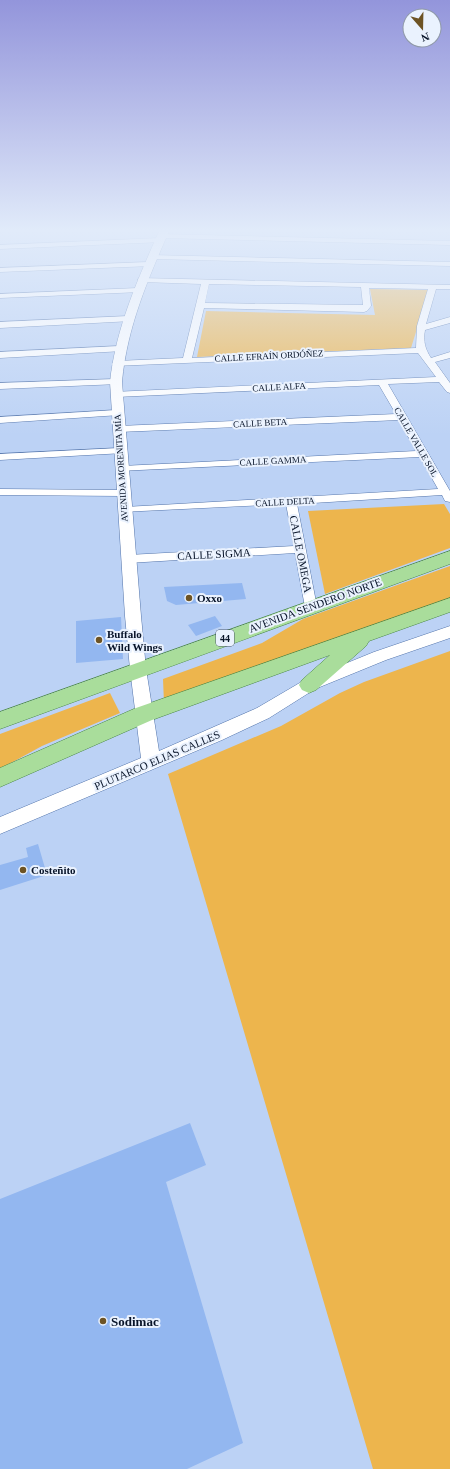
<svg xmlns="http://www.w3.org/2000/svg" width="450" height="1469" viewBox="0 0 450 1469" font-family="'Times New Roman',serif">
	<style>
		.green { fill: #edb54d }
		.building { fill: #93b7f0 }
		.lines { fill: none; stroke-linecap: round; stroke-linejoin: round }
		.minor-casing { stroke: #5475ab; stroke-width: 1 }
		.tertiary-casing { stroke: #5475ab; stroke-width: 1 }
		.primary-casing { stroke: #4b8748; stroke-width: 1 }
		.minor { fill: #fff; fill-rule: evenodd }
		.tertiary { fill: #fff; fill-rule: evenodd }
		.primary { fill: #a9dd9b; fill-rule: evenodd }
		.poi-dot { fill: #6d5324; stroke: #eaf2fe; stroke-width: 1.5 }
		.labels { text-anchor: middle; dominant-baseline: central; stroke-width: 4; stroke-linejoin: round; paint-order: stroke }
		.far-street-label { font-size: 9px; fill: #071328; stroke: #eaf2fe }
		.shield { fill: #eaf2fe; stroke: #4b5668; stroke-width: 1 }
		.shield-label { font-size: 10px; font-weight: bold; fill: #071328 }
		.street-label { font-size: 11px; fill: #071328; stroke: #eaf2fe }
		.poi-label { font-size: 11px; font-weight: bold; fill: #071328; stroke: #eaf2fe; text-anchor: start }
		.near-poi-label { font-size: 13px; font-weight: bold; fill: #071328; stroke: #eaf2fe; text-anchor: start }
	</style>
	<rect width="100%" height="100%" fill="#bcd2f5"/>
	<g class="green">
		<polygon points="370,289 429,290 411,348 197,357 206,311 375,315"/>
		<polygon points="444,504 450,514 450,548 325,594 308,511"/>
		<polygon points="450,566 450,599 164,703 163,679 262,643 303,619"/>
		<polygon points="450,651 450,1469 373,1469 168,774 281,726 340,693 364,682"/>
		<polygon points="110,693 120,713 42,746 0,769 0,734"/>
	</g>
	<g class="building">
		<polygon points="242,583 246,599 176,605 167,601 164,587"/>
		<polygon points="215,616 222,626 196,636 188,625"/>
		<polygon points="121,617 123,659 76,663 76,621"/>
		<polygon points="38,844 47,875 0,890 0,865 28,857 26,848"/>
		<polygon points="190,1123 206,1165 166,1182 243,1443 187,1469 0,1469 0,1199"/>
	</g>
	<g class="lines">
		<defs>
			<g id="minor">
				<polygon points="159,234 450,241 450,245 162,238 158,236"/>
				<polygon points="160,238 163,238 163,242 0,249 0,245"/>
				<polygon points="150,255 450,262 450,266 153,259 149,257"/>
				<polygon points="149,262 153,264 152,266 0,272 0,268"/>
				<path d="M139,278L450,285V289H436L426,324L450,317V323L425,330C423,341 425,349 431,358L450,352V358L435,362L450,383V393L447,392L439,382L388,384L450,491V502L445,501L442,495L297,504L317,607L315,610L311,611L307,610L305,607L295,553L128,563L124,562L122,559L124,556L128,555L294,546L286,504L121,512L119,510L125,507L438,489L420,457L118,471L117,469L118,467L122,466L416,451L399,420L119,432L114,429L119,426L396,414L379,385L116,397L113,396L111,394L113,392L436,377L418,353L114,366L112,364L114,362L117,361L183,358L201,284L142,282L138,280ZM209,284L361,287L363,305L205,303ZM369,288L428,289L417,326L416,348L192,358L204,308L364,312L367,311L371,306Z"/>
				<polygon points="138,288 141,288 141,292 0,298 0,294"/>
				<polygon points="129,316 132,317 133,319 132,321 0,328 0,322"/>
				<polygon points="120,346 124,349 123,351 0,358 0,352"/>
				<polygon points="116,379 119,380 121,382 119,384 0,389 0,383"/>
				<polygon points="117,410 122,413 120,415 0,423 0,417"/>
				<polygon points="120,448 125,451 124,453 0,460 0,454"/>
				<polygon points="0,489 123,490 128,493 123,496 0,495"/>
			</g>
			<path id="tertiary" d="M160,229H170C148,279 127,327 122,382L141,616L146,669L159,751L257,708L303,681L374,652L450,626V638L386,660L315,689L269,718L222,740L0,834V817L141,758L130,669L125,616L110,382C116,327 138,279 160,229Z"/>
			<g id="primary">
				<polygon points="450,551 450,564 0,729 0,712"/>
				<polygon points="450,598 450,612 369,641 366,646 316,690 309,693 302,690 299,685 302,680 330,655 152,720 0,787 0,768 136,708"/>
			</g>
		</defs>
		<use href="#minor" class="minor-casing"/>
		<use href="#tertiary" class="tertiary-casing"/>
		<use href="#primary" class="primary-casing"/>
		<use href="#minor" class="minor"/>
		<use href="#tertiary" class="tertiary"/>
		<use href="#primary" class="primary"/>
	</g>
	<linearGradient id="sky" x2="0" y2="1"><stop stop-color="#9395db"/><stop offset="0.53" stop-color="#e1ebfa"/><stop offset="1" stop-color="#e1ebfa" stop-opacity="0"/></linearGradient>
	<rect width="450" height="435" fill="url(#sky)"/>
	<g class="poi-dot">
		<circle cx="189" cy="598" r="4"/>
		<circle cx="99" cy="640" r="4"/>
		<circle cx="23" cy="870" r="4"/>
		<circle cx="103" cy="1321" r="4"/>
	</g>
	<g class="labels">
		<g class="far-street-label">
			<text transform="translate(269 356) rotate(-3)">CALLE EFRAÍN ORDÓÑEZ</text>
			<text transform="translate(279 387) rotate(-3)">CALLE ALFA</text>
			<text transform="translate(260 423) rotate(-3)">CALLE BETA</text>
			<text transform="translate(416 442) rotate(60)">CALLE VALLE SOL</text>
			<text transform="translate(273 461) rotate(-3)">CALLE GAMMA</text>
			<text transform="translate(121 468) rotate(-94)">AVENIDA MORENITA MÍA</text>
			<text transform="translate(285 502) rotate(-3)">CALLE DELTA</text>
		</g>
		<rect class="shield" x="216" y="630" width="18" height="16" rx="3"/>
		<g class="shield-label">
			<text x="225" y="638">44</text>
		</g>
		<g class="street-label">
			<text transform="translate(214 554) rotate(-3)">CALLE SIGMA</text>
			<text transform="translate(301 554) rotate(79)">CALLE OMEGA</text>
			<text transform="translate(315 605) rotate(-20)">AVENIDA SENDERO NORTE</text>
			<text transform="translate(157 760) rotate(-23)">PLUTARCO ELIAS CALLES</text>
		</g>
		<g class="poi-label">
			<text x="197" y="598">Oxxo</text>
			<text x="107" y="634">Buffalo<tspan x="107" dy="13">Wild Wings</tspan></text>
			<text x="31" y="870">Costeñito</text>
		</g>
		<g class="near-poi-label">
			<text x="111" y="1321">Sodimac</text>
		</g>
	</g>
	<g transform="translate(422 28) rotate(160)"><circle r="19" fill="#eaf2fe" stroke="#8f99a8"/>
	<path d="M0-3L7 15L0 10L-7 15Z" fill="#6d5324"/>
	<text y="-6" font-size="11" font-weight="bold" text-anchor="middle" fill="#071328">N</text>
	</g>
</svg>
